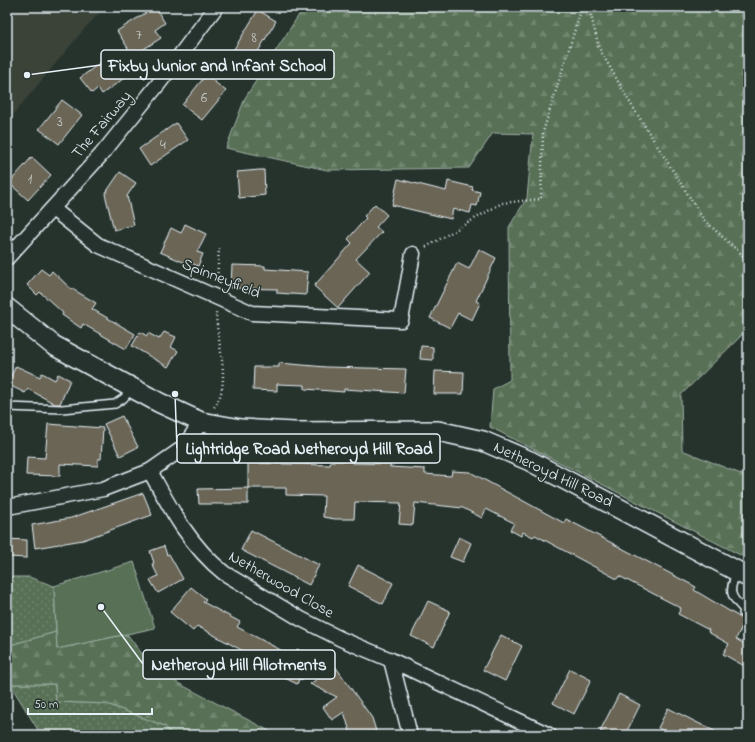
<svg xmlns="http://www.w3.org/2000/svg" width="755" height="742" viewBox="0 0 755 742" font-family="'Indie Flower',sans-serif">
	<style>
		.built { fill: #3b4239 }
		.grass { fill: url(#grass-dots); stroke: #a0b1a7 }
		.forest { fill: url(#forest-firs); stroke: #a0b1a7 }
		.garden { fill: #597156; stroke: #a0b1a7 }
		.building { fill: #6b6554; stroke: #e8f1f8 }
		.lines { fill: none; stroke-linecap: round; stroke-linejoin: round }
		.lane-casing { stroke: #e8f1f8; stroke-width: 10 }
		.street-casing { stroke: #e8f1f8; stroke-width: 17 }
		.secondary-casing { stroke: #e8f1f8; stroke-width: 22 }
		.path { stroke: #e8f1f8; stroke-width: 2.5; stroke-dasharray: 1 3; stroke-linecap: butt }
		.lane { stroke: #26332d; stroke-width: 7 }
		.street { stroke: #26332d; stroke-width: 14 }
		.secondary { stroke: #26332d; stroke-width: 19 }
		.labels { text-anchor: middle; dominant-baseline: central; stroke-width: 3; stroke-linejoin: round; paint-order: stroke }
		.number-label { font-size: 14px; fill: #c9cecf }
		.street-label { font-size: 16px; fill: #e8f1f8; stroke: #26332d }
		.leader { fill: none; stroke: #e8f1f8; stroke-width: 1.5 }
		.callout-dot { fill: #e8f1f8; stroke: #26332d; stroke-width: 1.5 }
		.callout { fill: #26332d; stroke: #e8f1f8; stroke-width: 1.5 }
		.callout-label { font-size: 17px; text-anchor: middle; font-weight: bold; fill: #e8f1f8 }
	</style>
	<defs>
		<pattern id="grass-dots" width="8" height="8" patternUnits="userSpaceOnUse"><rect width="8" height="8" fill="#597156"/><path d="M2 2h.1M6 6h.1" fill="none" stroke="#71866f" stroke-width="1.8" stroke-linecap="round"/></pattern>
		<pattern id="forest-firs" width="22" height="20" patternUnits="userSpaceOnUse"><rect width="22" height="20" fill="#597156"/><path d="M5 1l3.5 6h-7zM16 11l3.5 6h-7z" fill="#71866f"/></pattern>
	</defs>
	<rect width="100%" height="100%" fill="#26332d"/>
	<filter id="ink" filterUnits="userSpaceOnUse"><feTurbulence type="fractalNoise" baseFrequency=".025" numOctaves="2"/><feDisplacementMap in="SourceGraphic" scale="8" xChannelSelector="R" yChannelSelector="G"/><feConvolveMatrix kernelMatrix="1 2 1 2 8 2 1 2 1" color-interpolation-filters="sRGB"/></filter>
	<g filter="url(#ink)">
		<polygon class="built" points="7,7 105,7 86,27 7,122"/>
		<g class="grass">
			<polygon points="7,577 29,577 54,586 56,632 7,646"/>
			<polygon points="10,684 55,684 56,702 107,704 165,726 172,735 41,735"/>
		</g>
		<g class="forest">
			<polygon points="304,7 748,7 748,329 681,395 682,450 748,477 748,559 490,427 493,389 510,380 509,227 527,198 533,134 493,133 469,168 327,170 226,148 245,98"/>
			<polygon points="56,632 57,649 127,634 155,671 277,735 172,735 165,726 107,704 56,702 55,684 10,684 7,678 7,646"/>
		</g>
		<polygon class="garden" points="134,562 155,628 57,649 54,586"/>
		<g class="building">
			<polygon points="155,7 165,23 155,30 161,38 133,56 117,31"/>
			<polygon points="258,10 276,21 250,65 231,54"/>
			<polygon points="101,62 110,72 119,65 127,76 102,94 98,88 92,93 80,78"/>
			<polygon points="206,75 226,91 202,120 182,105"/>
			<polygon points="62,100 82,115 59,144 39,129"/>
			<polygon points="176,123 188,140 150,166 139,149"/>
			<polygon points="32,157 51,175 28,200 9,183"/>
			<polygon points="259,170 264,170 265,195 239,198 237,172"/>
			<polygon points="120,172 136,183 127,196 134,225 114,230 105,194"/>
			<polygon points="398,179 446,191 448,181 473,187 472,190 480,192 477,206 472,205 470,213 453,209 451,219 392,205"/>
			<polygon points="375,204 387,215 376,227 382,232 356,259 370,272 338,308 314,286 352,243 348,239 366,218 364,216"/>
			<polygon points="185,224 206,234 197,252 203,254 198,266 191,263 190,265 160,252 171,228 181,233"/>
			<polygon points="479,249 496,258 476,301 480,303 472,320 458,313 450,328 430,318 457,263 469,269"/>
			<polygon points="232,265 265,266 265,269 308,272 306,295 277,293 277,289 231,288"/>
			<polygon points="41,269 49,275 52,271 69,287 96,303 92,309 135,334 126,349 83,324 81,328 62,315 63,313 40,292 37,295 27,285"/>
			<polygon points="140,332 147,336 148,333 159,339 164,332 176,337 171,347 178,351 168,367 132,346"/>
			<polygon points="421,346 433,347 433,360 420,359"/>
			<polygon points="279,363 326,367 406,369 404,393 344,389 344,392 305,389 305,385 277,384 277,391 253,390 254,367 279,367"/>
			<polygon points="16,366 40,377 42,373 55,380 58,374 70,380 60,404 55,404 28,389 25,393 7,384"/>
			<polygon points="435,371 464,372 463,394 434,394"/>
			<polygon points="122,416 138,447 120,456 104,424"/>
			<polygon points="48,424 103,428 101,459 98,459 98,466 60,464 60,476 26,475 27,457 45,458"/>
			<polygon points="331,461 353,461 353,463 390,464 390,467 425,469 425,474 451,476 452,471 470,472 564,523 566,519 696,587 694,590 741,618 744,622 736,639 748,646 748,668 723,654 729,644 708,632 709,630 678,614 681,608 619,576 617,579 535,535 533,537 523,532 521,536 510,530 514,523 486,509 482,518 463,508 415,503 413,525 399,524 401,503 355,502 354,519 335,519 323,517 324,496 286,495 286,488 248,488 248,463 330,465"/>
			<polygon points="248,488 248,504 199,504 198,489"/>
			<polygon points="143,493 152,515 83,540 35,548 32,525 71,518"/>
			<polygon points="251,530 319,565 309,585 241,550"/>
			<polygon points="459,537 471,543 463,562 450,557"/>
			<polygon points="7,539 27,540 27,558 7,557"/>
			<polygon points="164,546 167,555 169,554 183,579 158,593 150,580 158,576 152,564 154,563 150,551"/>
			<polygon points="358,565 393,583 383,604 348,586"/>
			<polygon points="191,587 206,599 203,602 240,622 237,627 294,657 297,649 313,657 302,680 299,679 297,684 269,670 271,666 197,626 193,631 170,612"/>
			<polygon points="428,601 450,611 434,647 411,636"/>
			<polygon points="501,635 522,646 505,681 483,670"/>
			<polygon points="335,666 372,718 376,731 364,735 351,735 344,712 332,720 323,707 337,697 310,684"/>
			<polygon points="570,669 591,680 574,714 553,703"/>
			<polygon points="619,694 640,705 625,735 609,735 600,731"/>
			<polygon points="668,708 722,735 671,735 658,728"/>
		</g>
		<g class="lines">
			<defs>
				<g id="lane">
					<polyline points="7,407 62,409 115,404 124,398 132,388"/>
					<path d="M736,573C729,592 729,595 744,610L743,613L748,619"/>
					<polyline points="748,625 746,631 748,633"/>
				</g>
				<g id="street">
					<polyline points="53,209 98,245 252,313 401,320 413,254"/>
					<polyline points="7,258 101,155 160,82 216,7"/>
					<path d="M150,471C170,508 190,546 224,573L301,619L341,639L391,660L549,735"/>
					<polyline points="7,505 13,506 103,489 150,471 183,448 201,422"/>
					<polyline points="391,660 410,735"/>
				</g>
				<polyline id="secondary" points="7,308 53,345 160,403 201,422 241,429 294,432 438,431 483,441 530,461 748,577"/>
			</defs>
			<use href="#lane" class="lane-casing"/>
			<use href="#street" class="street-casing"/>
			<use href="#secondary" class="secondary-casing"/>
			<g class="path">
				<polyline points="589,7 599,48 629,101 704,220 748,260"/>
				<polyline points="426,247 502,203 541,199 543,132 582,7"/>
				<polyline points="217,281 219,248"/>
				<path d="M214,407C233,384 216,340 216,312"/>
			</g>
			<use href="#lane" class="lane"/>
			<use href="#street" class="street"/>
			<use href="#secondary" class="secondary"/>
		</g>
	</g>
	<g class="labels">
		<g class="number-label">
			<text x="139" y="35">7</text>
			<text x="254" y="38">8</text>
			<text x="204" y="98">6</text>
			<text x="60" y="122">3</text>
			<text x="163" y="145">4</text>
			<text x="30" y="179">1</text>
		</g>
		<g class="street-label">
			<text transform="translate(102 125) rotate(-50)">The Fairway</text>
			<text transform="translate(221 279) rotate(22)">Spinneyfield</text>
			<text transform="translate(553 475) rotate(26)">Netheroyd Hill Road</text>
			<text transform="translate(281 585) rotate(30)">Netherwood Close</text>
		</g>
	</g>
	<path class="leader" d="M27 75L101 65M175 394L177 448M101 607L143 664"/>
	<g class="callout-dot">
		<circle cx="27" cy="75" r="4"/>
		<circle cx="175" cy="394" r="4"/>
		<circle cx="101" cy="607" r="4"/>
	</g>
	<g class="callout">
		<rect x="101" y="50" width="233" height="29" rx="4"/>
		<rect x="177" y="434" width="263" height="29" rx="4"/>
		<rect x="143" y="650" width="192" height="29" rx="4"/>
	</g>
	<g class="callout-label">
		<text x="217" y="71">Fixby Junior and Infant School</text>
		<text x="309" y="454">Lightridge Road Netheroyd Hill Road</text>
		<text x="239" y="670">Netheroyd Hill Allotments</text>
	</g>
	<rect width="755" height="742" fill="none" stroke="#26332d" stroke-width="24"/>
	<rect x="12" y="12" width="731" height="718" fill="none" stroke="#e8f1f8" stroke-width="1.5" filter="url(#ink)"/>
	<path d="M28 708v6h124v-6" fill="none" stroke="#e8f1f8" stroke-width="2"/>
	<text x="34" y="708" font-size="12" fill="#e8f1f8" stroke="#26332d" stroke-width="3" paint-order="stroke">50 m</text>
</svg>
